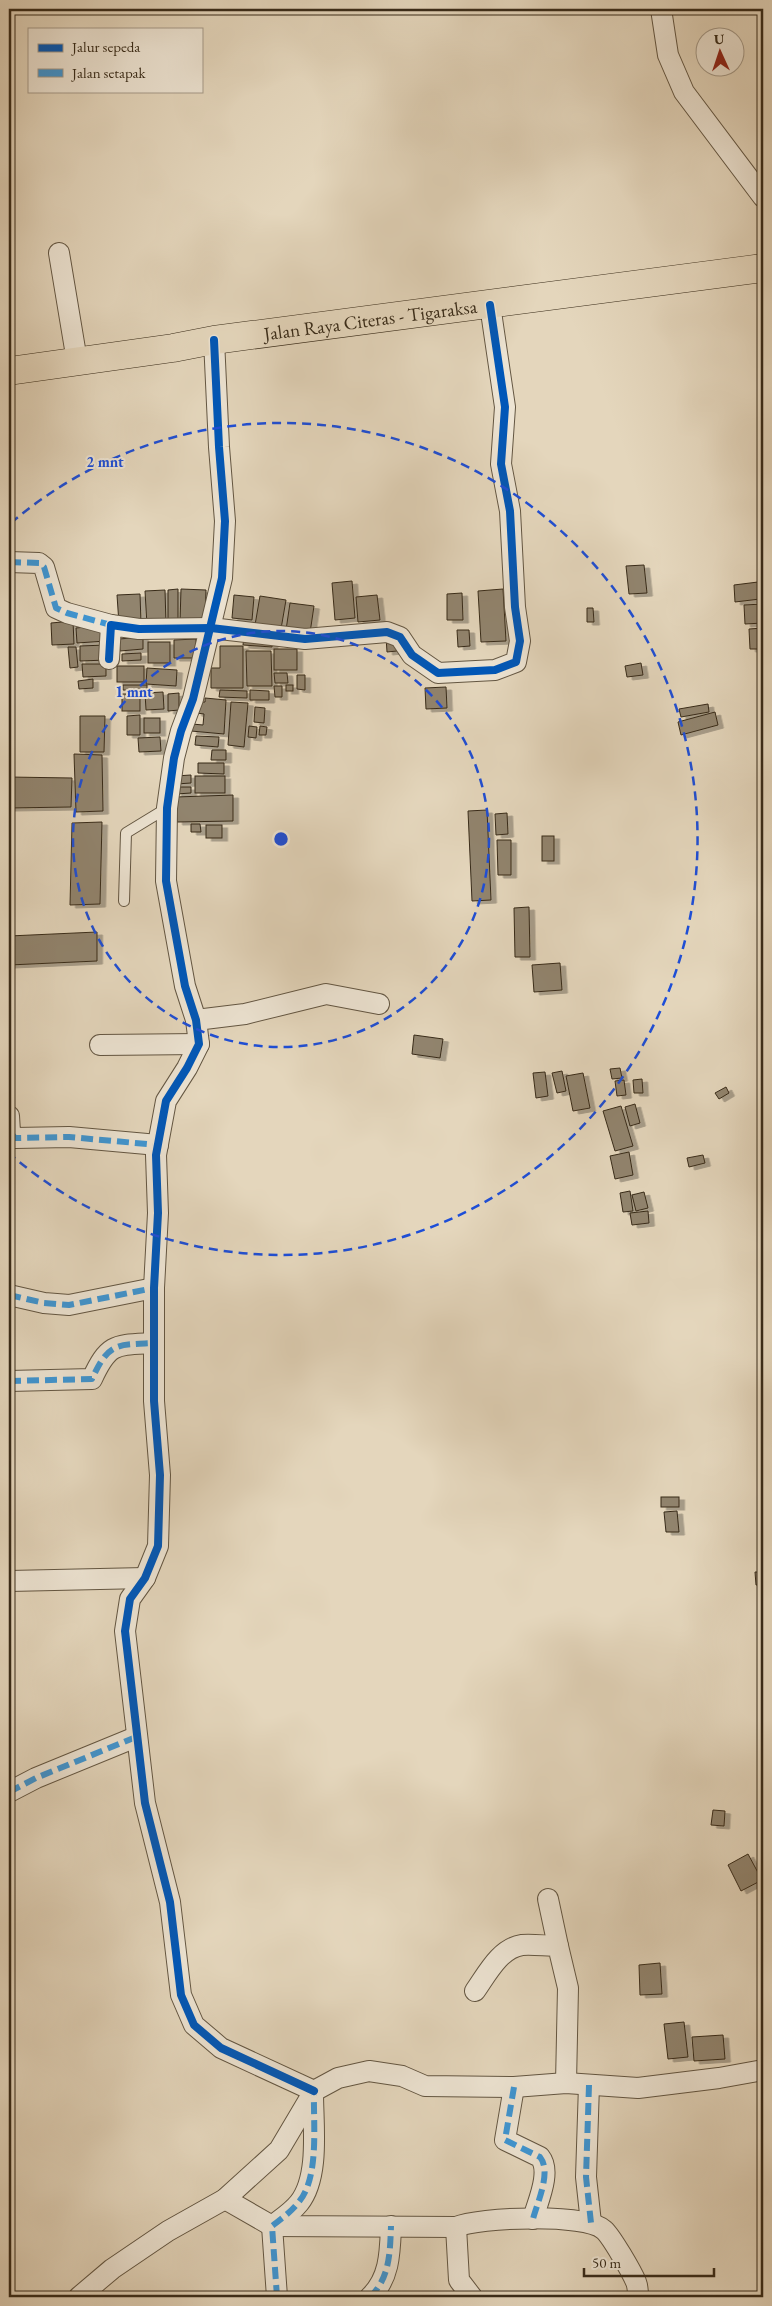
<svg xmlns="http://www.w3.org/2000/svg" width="772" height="2306" viewBox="0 0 772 2306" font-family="'EB Garamond',serif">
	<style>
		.building { fill: #91846e; stroke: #382b19; filter: url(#shadow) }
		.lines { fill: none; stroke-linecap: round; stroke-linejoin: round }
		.service-casing { stroke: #635642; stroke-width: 12 }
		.minor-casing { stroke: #635642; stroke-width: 22 }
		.primary-casing { stroke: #382b19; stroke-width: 29 }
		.service { stroke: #ede4d3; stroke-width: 10 }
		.minor { stroke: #ede4d3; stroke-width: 20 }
		.primary { stroke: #e4d6bc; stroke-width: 28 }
		.quiet { stroke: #3e96d4; stroke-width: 6; stroke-dasharray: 12 6; stroke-linecap: butt }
		.cycleway-casing { stroke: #ede4d3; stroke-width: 11 }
		.cycleway { stroke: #0057b8; stroke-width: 8 }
		.ring { fill: none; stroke: #1d4ed8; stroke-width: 2.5; stroke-dasharray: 9 6 }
		.labels { text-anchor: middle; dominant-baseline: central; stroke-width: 4; stroke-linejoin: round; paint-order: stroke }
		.street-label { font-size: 19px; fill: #382b19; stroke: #ede4d3 }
		.centre { fill: #1d4ed8; stroke: #ede4d3; stroke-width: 2.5 }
		.ring-label { font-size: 15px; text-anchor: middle; font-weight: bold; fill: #1d4ed8; stroke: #ede4d3; stroke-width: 4; stroke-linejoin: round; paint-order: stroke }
	</style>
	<defs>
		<filter id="shadow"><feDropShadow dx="5.5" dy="3" stdDeviation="0" flood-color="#0004"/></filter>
	</defs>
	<rect width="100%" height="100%" fill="#e4d6bc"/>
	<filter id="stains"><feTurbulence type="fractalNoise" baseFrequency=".004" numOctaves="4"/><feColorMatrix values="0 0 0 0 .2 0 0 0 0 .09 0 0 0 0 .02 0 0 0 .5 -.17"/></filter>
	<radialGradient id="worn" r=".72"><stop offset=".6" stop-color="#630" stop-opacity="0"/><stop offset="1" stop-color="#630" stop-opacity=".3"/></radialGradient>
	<g class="building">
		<polygon points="644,565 647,593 629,594 626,566"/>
		<polygon points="352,581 355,618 335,620 332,583"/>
		<polygon points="758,582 760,599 735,602 734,585"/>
		<polygon points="178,589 178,620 168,620 168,590"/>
		<polygon points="181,589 206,590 205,623 180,622"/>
		<polygon points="503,589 506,641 481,642 478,591"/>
		<polygon points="165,590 166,624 147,625 145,591"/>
		<polygon points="462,593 463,620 447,620 447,594"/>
		<polygon points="140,594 141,623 119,624 117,595"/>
		<polygon points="234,595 254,597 252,620 232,618"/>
		<polygon points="377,595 380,620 358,622 356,597"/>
		<polygon points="260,596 286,600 281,629 255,625"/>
		<polygon points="290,603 314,606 310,633 286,630"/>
		<polygon points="763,604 763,623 745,624 744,605"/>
		<polygon points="587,608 593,608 594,622 587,622"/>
		<polygon points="73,621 74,644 52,645 51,623"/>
		<polygon points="105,625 106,641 77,643 76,628"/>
		<polygon points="763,628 763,649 750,649 749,629"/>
		<polygon points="457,630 469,630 470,646 458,647"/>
		<polygon points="244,636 273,638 272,647 243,645"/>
		<polygon points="143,637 143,649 120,651 119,639"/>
		<polygon points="386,637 396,637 397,651 387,652"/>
		<polygon points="196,639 197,658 174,658 174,640"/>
		<rect x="148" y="642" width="22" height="21"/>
		<polygon points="106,645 107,660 80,661 80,646"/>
		<polygon points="220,646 243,646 243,688 211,688 211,668 220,668"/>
		<polygon points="68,647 76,647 78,667 70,668"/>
		<rect x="274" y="649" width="23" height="21"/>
		<polygon points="246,651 271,651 272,686 247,686"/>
		<polygon points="141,653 141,660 122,661 122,654"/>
		<polygon points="763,653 763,664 759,665 758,654"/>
		<polygon points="641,663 643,675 627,677 625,666"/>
		<polygon points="82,664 106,664 106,676 83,677"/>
		<rect x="117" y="666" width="27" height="16"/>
		<polygon points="147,668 177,670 176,686 146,684"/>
		<polygon points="274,673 287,673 288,683 275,683"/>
		<polygon points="297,675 305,675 305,690 297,689"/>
		<polygon points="93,679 93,688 79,689 78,681"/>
		<polygon points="123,685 147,685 147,691 123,690"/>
		<rect x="286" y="685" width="7" height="6"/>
		<polygon points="274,686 282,686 282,697 275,697"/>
		<polygon points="446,687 447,708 426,709 425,688"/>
		<polygon points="220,690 247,691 247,698 219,697"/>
		<polygon points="250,690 269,691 269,700 250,700"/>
		<polygon points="163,692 164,709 146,710 145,693"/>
		<polygon points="179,693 179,710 168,711 168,694"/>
		<rect x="122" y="694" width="18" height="17"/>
		<polygon points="205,698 226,700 224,734 191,731 192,724 203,725 204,714 196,713 197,702 205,702"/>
		<polygon points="231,702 248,703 244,747 228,745"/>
		<polygon points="708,704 709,712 681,717 679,709"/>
		<polygon points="255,707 265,708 264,723 254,722"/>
		<polygon points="715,712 718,725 681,735 678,722"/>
		<polygon points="140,715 140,735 127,735 127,716"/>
		<polygon points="80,716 105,716 104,752 80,752"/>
		<rect x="144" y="718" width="16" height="15"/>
		<polygon points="249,726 257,727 256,738 248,737"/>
		<polygon points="260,726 267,727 266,735 259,735"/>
		<polygon points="196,736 219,737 218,747 195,745"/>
		<polygon points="160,737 161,751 139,752 138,738"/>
		<polygon points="212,750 226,750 226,760 211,760"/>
		<polygon points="74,754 102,755 103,811 76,812"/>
		<polygon points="198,763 224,763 224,774 198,773"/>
		<polygon points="191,775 191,783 176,784 175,776"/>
		<rect x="195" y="776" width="30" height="17"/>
		<polygon points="9,777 72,778 71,807 9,808"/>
		<polygon points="176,787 191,787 191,793 176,794"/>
		<polygon points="233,795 233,821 177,822 176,797"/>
		<polygon points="487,810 491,900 472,901 468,811"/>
		<polygon points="507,813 508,834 496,835 495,814"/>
		<polygon points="102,822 100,904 70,905 72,823"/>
		<polygon points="191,824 200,824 201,832 191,832"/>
		<rect x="206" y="825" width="16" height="13"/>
		<rect x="542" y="836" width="12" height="25"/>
		<polygon points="497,840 511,840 511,875 498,875"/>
		<polygon points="529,907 530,957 515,957 514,908"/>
		<polygon points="97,932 97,961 9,965 9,936"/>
		<polygon points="560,963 562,990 534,992 532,965"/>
		<polygon points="414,1035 443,1039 440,1058 412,1054"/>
		<polygon points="620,1068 622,1078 612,1079 610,1069"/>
		<polygon points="562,1071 566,1091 557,1093 552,1073"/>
		<polygon points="545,1072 548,1096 536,1098 533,1073"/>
		<polygon points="583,1073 590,1108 573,1111 566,1076"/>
		<polygon points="642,1079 643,1093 634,1093 633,1080"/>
		<polygon points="624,1080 626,1095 617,1096 615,1081"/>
		<polygon points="726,1087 729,1093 719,1099 715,1093"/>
		<polygon points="635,1104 640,1123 630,1126 625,1107"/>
		<polygon points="621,1106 633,1146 615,1151 603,1111"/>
		<polygon points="629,1152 633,1175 615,1179 610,1156"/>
		<polygon points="703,1155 705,1163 689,1167 687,1158"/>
		<polygon points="630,1191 633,1211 623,1212 620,1193"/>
		<polygon points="644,1192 648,1208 636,1211 632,1195"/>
		<polygon points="648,1211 649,1223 632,1225 630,1213"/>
		<rect x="661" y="1497" width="18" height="10"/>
		<polygon points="677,1511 679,1532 666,1532 664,1512"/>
		<polygon points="755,1572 763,1572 763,1585 756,1585"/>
		<polygon points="713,1810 725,1811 724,1826 711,1825"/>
		<polygon points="748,1854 762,1880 741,1891 728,1865"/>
		<polygon points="660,1963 662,1994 640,1995 639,1965"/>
		<polygon points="684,2022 688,2057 668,2059 664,2024"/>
		<polygon points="723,2035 725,2059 694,2061 692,2037"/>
	</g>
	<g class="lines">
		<defs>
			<polyline id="service" points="124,901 126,833 167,808"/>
			<g id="minor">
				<polyline points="661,9 668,55 684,92 763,197"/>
				<polyline points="59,253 77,361"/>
				<polyline points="214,340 219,447 225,521 222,578 193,699 181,731 174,758 167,808 166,881 185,986 196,1020 199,1044 187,1068 166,1101 156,1155 158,1213 154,1288 154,1401 160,1475 158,1546 145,1578 130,1599 125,1631 145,1803 170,1902 181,1995 194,2025 221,2048 314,2091"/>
				<polyline points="9,562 39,563 44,567 56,608 67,613 111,625"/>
				<polyline points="109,659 111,625 139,629 211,628 305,639 387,632 400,637 412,655 438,673 495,670 516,662 520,641 515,607 510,511 501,464 505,407 490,305"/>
				<polyline points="196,1020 245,1014 326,994 379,1004"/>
				<polyline points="100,1045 199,1044"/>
				<polyline points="9,1116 10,1132 15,1138 69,1137 158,1145"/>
				<polyline points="9,1295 44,1303 69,1305 154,1288"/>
				<path d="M9,1381L92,1379C109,1342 116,1345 154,1343"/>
				<polyline points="9,1581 145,1578"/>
				<polyline points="9,1792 36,1778 136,1737"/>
				<polyline points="548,1899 558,1946"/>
				<path d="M475,1991C487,1974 500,1948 522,1945C533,1944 546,1946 558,1946L568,1988L566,2083"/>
				<polyline points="589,2085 586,2177 591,2223"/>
				<path d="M514,2087L505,2140L540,2157C552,2172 537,2203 533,2219"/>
				<path d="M225,2199L272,2226L456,2227C479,2217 586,2213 604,2230C611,2236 632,2272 636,2282C638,2287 638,2292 638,2297"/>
				<polyline points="456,2227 459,2280 472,2297"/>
				<polyline points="79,2297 112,2269 168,2231 225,2199 279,2150 314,2091 338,2078 369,2071 402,2076 425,2086 514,2087 566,2083 638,2088 719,2078 763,2070"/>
				<path d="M277,2297L272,2226C281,2219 292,2212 299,2203C320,2177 313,2125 313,2093"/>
				<path d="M370,2297C390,2278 390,2252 391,2226"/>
			</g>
			<g id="primary">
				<path id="s1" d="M9,371L173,348L214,340L763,268"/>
			</g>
		</defs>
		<use href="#service" class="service-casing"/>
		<use href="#minor" class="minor-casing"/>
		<use href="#primary" class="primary-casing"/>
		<use href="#service" class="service"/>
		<use href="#minor" class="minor"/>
		<use href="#primary" class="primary"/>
		<g class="quiet">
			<polyline points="9,562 39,563 44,567 56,608 67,613 111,625"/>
			<polyline points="9,1116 10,1132 15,1138 69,1137 158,1145"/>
			<polyline points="9,1295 44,1303 69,1305 154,1288"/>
			<path d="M9,1381L92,1379C109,1342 116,1345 154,1343"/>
			<polyline points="9,1792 36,1778 136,1737"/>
			<polyline points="589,2085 586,2177 591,2223"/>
			<path d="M514,2087L505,2140L540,2157C552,2172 537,2203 533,2219"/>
			<path d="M277,2297L272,2226C281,2219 291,2212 298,2203C320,2178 313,2123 314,2091"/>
			<path d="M370,2297C390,2278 390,2252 391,2226"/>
		</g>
		<defs>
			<g id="cycleway">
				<polyline points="214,340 219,447 225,521 222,578 193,699 181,731 174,758 167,808 166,881 185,986 196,1020 199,1044 187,1068 166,1101 156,1155 158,1213 154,1288 154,1401 160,1475 158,1546 145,1578 130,1599 125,1631 145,1803 170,1902 181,1995 194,2025 221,2048 314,2091"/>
				<polyline points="109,659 111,625 139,629 211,628 305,639 387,632 400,637 412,655 438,673 495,670 516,662 520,641 515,607 510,511 501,464 505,407 490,305"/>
			</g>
		</defs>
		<use href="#cycleway" class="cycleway-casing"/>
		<use href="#cycleway" class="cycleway"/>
	</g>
	<g class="ring">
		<circle cx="281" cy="839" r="208"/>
		<path d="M11 523A416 416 0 1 1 11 1155"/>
	</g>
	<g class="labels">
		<g class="street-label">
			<text stroke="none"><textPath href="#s1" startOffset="365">Jalan Raya Citeras - Tigaraksa</textPath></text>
		</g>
	</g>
	<circle cx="281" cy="839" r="8" class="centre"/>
	<g class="ring-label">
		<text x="105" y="467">2 mnt</text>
		<text x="134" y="697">1 mnt</text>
	</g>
	<rect width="772" height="2306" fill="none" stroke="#e4d6bc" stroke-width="30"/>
	<rect x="10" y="10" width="752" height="2286" fill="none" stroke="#382b19" stroke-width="2.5"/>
	<rect x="15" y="15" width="742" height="2276" fill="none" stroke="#382b19"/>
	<rect x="28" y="28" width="175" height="65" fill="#ede4d3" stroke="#a59a89"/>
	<rect x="38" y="44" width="25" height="8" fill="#0057b8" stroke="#a59a89"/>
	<text x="72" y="52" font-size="15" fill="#382b19">Jalur sepeda</text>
	<rect x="38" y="69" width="25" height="8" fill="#3e96d4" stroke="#a59a89"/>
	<text x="72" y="78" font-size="15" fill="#382b19">Jalan setapak</text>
	<g transform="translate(720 52) rotate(357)"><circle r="24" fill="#ede4d3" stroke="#a59a89"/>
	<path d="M0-4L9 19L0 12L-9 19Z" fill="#8f2418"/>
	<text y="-8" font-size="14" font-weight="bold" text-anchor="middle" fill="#382b19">U</text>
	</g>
	<path d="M584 2268v8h130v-8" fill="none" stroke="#382b19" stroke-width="2.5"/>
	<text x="592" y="2268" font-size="15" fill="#382b19" stroke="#ede4d3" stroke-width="4" paint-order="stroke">50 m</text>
	<rect width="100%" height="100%" filter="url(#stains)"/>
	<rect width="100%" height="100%" fill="url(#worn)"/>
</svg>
